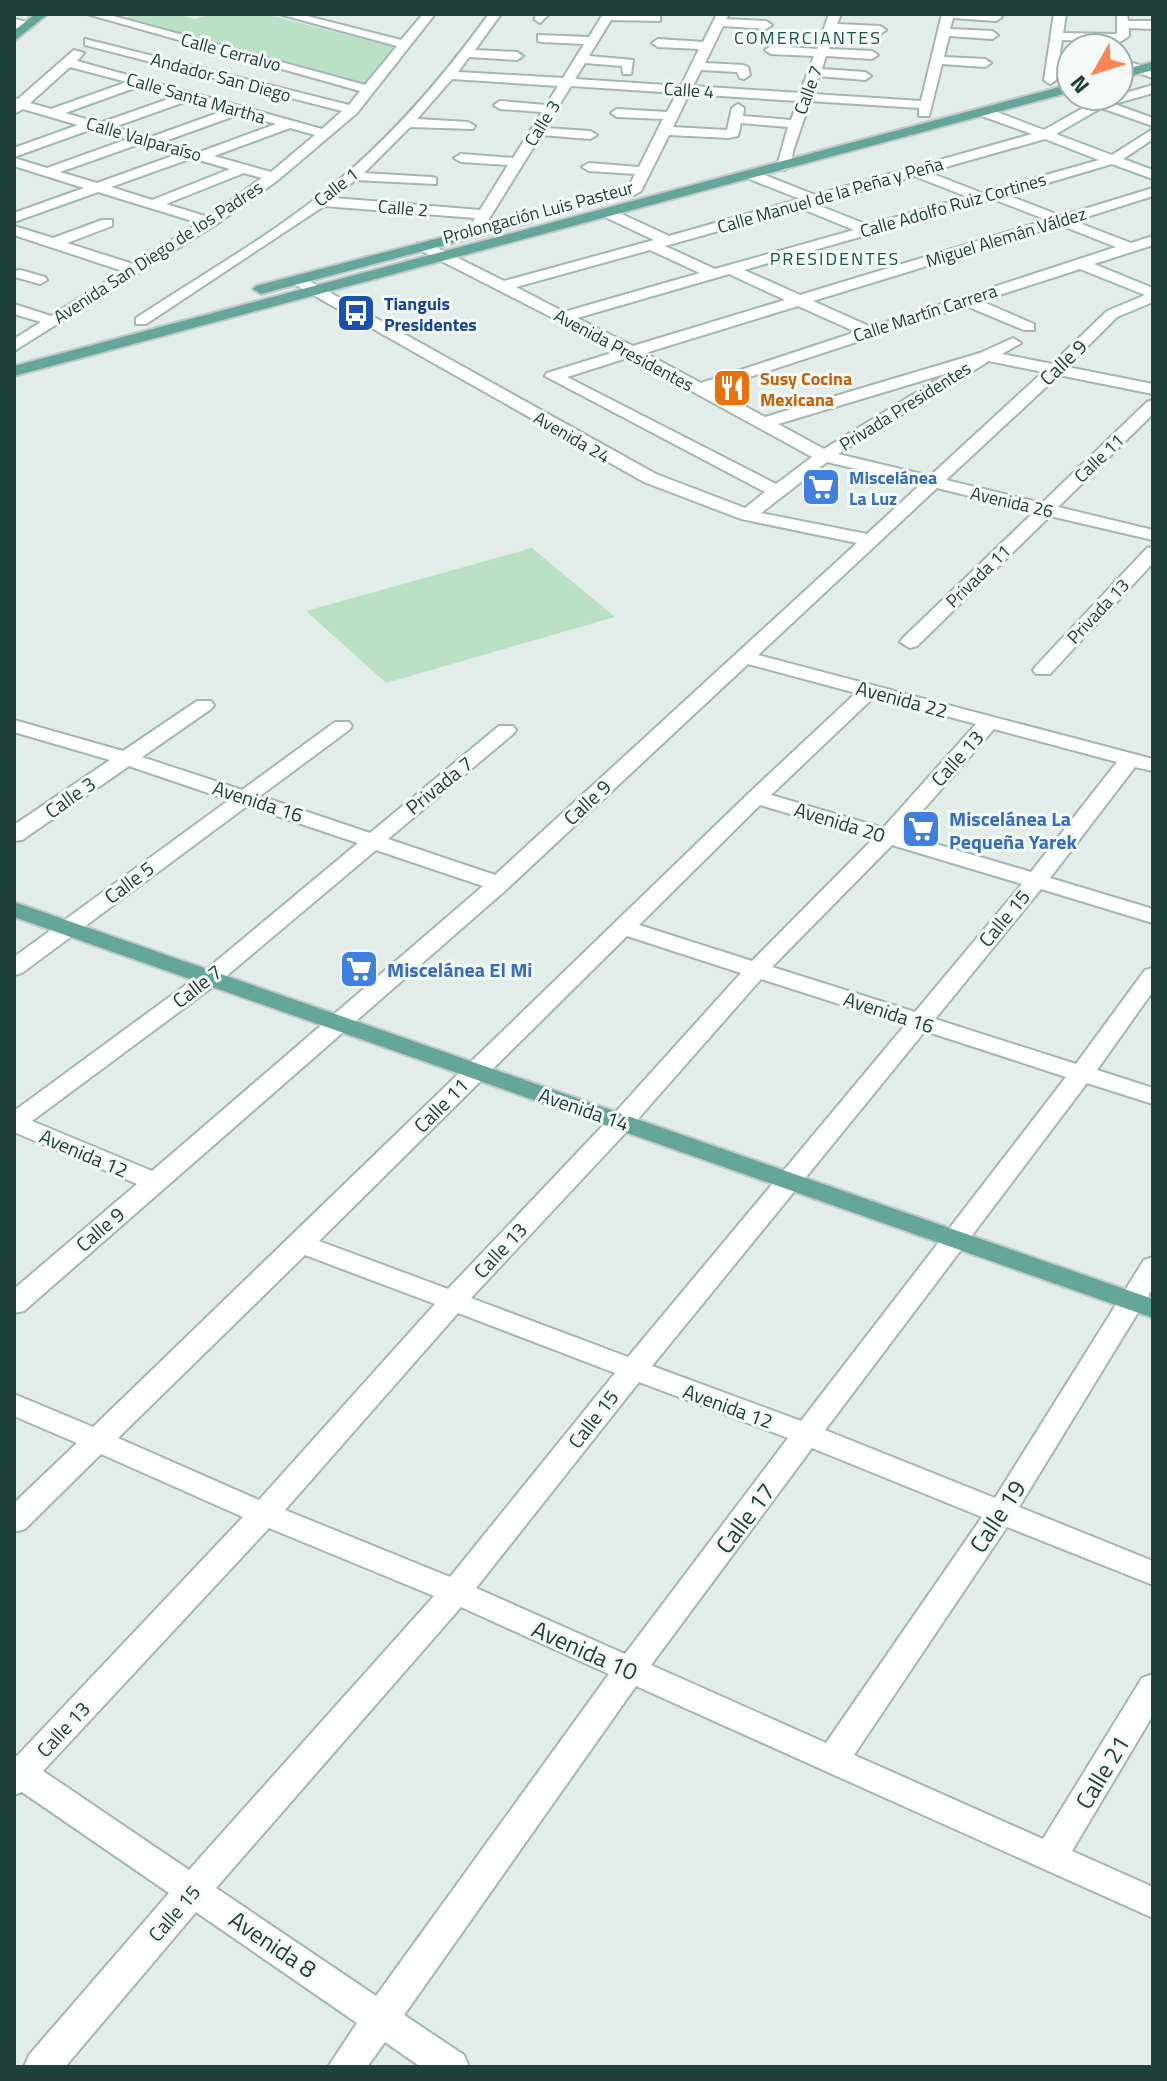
<svg xmlns="http://www.w3.org/2000/svg" width="1167" height="2081" viewBox="0 0 1167 2081" font-family="'Titillium Web',sans-serif">
	<style>
		.green { fill: #bae0c6 }
		.lines { fill: none; stroke-linecap: round; stroke-linejoin: round }
		.minor-casing { stroke: #a4b6b1; stroke-width: 4 }
		.major-casing { stroke: #c1cac8; stroke-width: 4 }
		.minor { fill: #fff; fill-rule: evenodd }
		.major { fill: #64a699; fill-rule: evenodd }
		.labels { text-anchor: middle; dominant-baseline: central; stroke-width: 6; stroke-linejoin: round; paint-order: stroke }
		.far-neighbourhood-label { font-size: 18px; letter-spacing: 2px; fill: #1b5449; stroke: #f3faf7 }
		.far-street-label { font-size: 18px; fill: #214039; stroke: #f3faf7 }
		.far-transit-label { font-size: 18px; font-weight: bold; fill: #164399; stroke: #f3faf7; text-anchor: start }
		.far-food-label { font-size: 18px; font-weight: bold; fill: #c56008; stroke: #f3faf7; text-anchor: start }
		.far-shop-label { font-size: 18px; font-weight: bold; fill: #366cbe; stroke: #f3faf7; text-anchor: start }
		.street-label { font-size: 20px; fill: #214039; stroke: #f3faf7 }
		.shop-label { font-size: 20px; font-weight: bold; fill: #366cbe; stroke: #f3faf7; text-anchor: start }
		.near-street-label { font-size: 24px; fill: #214039; stroke: #f3faf7 }
	</style>
	<rect width="100%" height="100%" fill="#e2ede9"/>
	<g class="green">
		<polygon points="132,14 176,14 195,19 211,14 265,14 398,48 367,88 125,21"/>
		<polygon points="532,548 615,617 386,683 306,611"/>
	</g>
	<g class="lines">
		<defs>
			<g id="minor">
				<path d="M87,14H106L365,85L397,46L279,14H299L401,40L423,14H435L357,113L278,180L215,225L14,351V339L41,322L14,314V304L51,316L123,271L14,235V226L53,238L102,220H112V226L67,243L133,264L199,223L98,192L14,222V213L84,188L14,166V158L47,168L128,139L92,129L14,157V148L78,125L23,109L14,114V98L18,99L74,50L84,53L77,61L322,129L342,111L85,45V39L349,105L360,91ZM70,67L127,82L51,109L30,103ZM140,86L177,96L100,123L65,113ZM190,100L226,110L151,137L114,127ZM240,114L276,124L200,152L165,141ZM290,128L315,135L271,172L214,156ZM142,143L178,154L97,183L60,172ZM192,158L230,169L152,200L111,187ZM244,173L262,178L208,217L166,204Z"/>
				<path d="M489,14H501L475,50L517,52L523,56L517,60L469,57L458,72L563,78L584,44L542,42L538,41V35L589,37L603,14H656L660,15V21L611,20L589,56L633,60L631,74H623L622,66L585,63L575,79L681,86L699,49L658,47L652,43L658,39L703,42L717,14H729L726,19L766,21L772,25L766,29L723,26L705,63L743,65L748,67L750,75L744,79L740,78L737,72L701,70L693,86L800,93L814,56L771,54L765,50L771,46L817,49L829,14H841L837,24L880,26L886,30L880,34L835,31L829,49L872,51L878,55L872,59L826,56L822,69L865,72L871,76L865,80L819,76L813,94L921,101L942,14H998L1002,17L996,21L953,18L950,29L992,31L998,35L992,39L949,36L944,57L985,59L991,63L985,67L942,64L929,116H919V108L810,101L793,151L791,166L784,170L777,166L788,127L741,123L738,136L729,138L669,135L641,191L634,195L627,191L635,174L589,171L582,167L589,163L639,167L663,119L617,117L611,113L617,109L667,112L677,93L571,86L545,128L590,131L597,135L590,139L541,135L479,235H469L467,232L475,218L324,206L146,324H136V318C198,277 265,239 323,193C388,142 441,80 489,14ZM452,79L558,86L546,105L500,101L494,105L500,109L542,112L513,158L461,154L454,158L461,162L508,165L480,210L334,198L355,180L436,184V178L431,177L364,173L410,127L473,129L475,126L468,122L417,119ZM689,94L798,101L791,120L743,116L744,108L738,104L732,108L727,130L673,127Z"/>
				<polygon points="537,14 549,14 540,23 534,19"/>
				<polygon points="1054,14 1066,14 1063,33 1117,34 1117,14 1127,14 1128,21 1153,21 1153,29 1129,28 1129,36 1120,42 1062,40 1056,80 1050,84 1044,80"/>
				<polygon points="14,19 31,23 33,26 27,30 14,27"/>
				<polygon points="1119,58 1153,70 1153,78 1119,66"/>
				<path d="M1153,85V93L1114,104L1153,118V126L1101,108L1056,134L1112,155L1153,129V139L1123,159L1153,170V179L1112,164L1007,195L1061,216L1153,188V196L1074,221L1131,243L1153,236V245L1094,264L1153,288V302L1117,317L1067,367L1153,384V394L1059,375L946,480L1042,503L1147,402L1153,400V414L1058,507L1153,530V540L1050,516L917,646L910,648L900,642L903,638L1034,512L937,488L758,655L1153,759V771L1135,767L1050,878L1153,909V923L1041,889L935,1019L1076,1064L1145,970L1153,968V991L1097,1070L1153,1088V1104L1087,1083L825,1430L995,1498L1144,1260L1153,1257V1288L1019,1507L1153,1561V1585L1007,1527L854,1755L1043,1839L1142,1678L1153,1674V1715L1072,1851L1153,1887V1918L636,1686L404,2015L464,2055L469,2067H421L385,2042L367,2067H328L357,2023L196,1912L65,2067H24L29,2055L169,1893L22,1792L14,1795V1756H17L243,1517L101,1454L25,1529L14,1532V1503L77,1443L14,1416V1394L93,1427L749,793L856,693L748,664L507,889L24,1311L14,1313V1289L137,1184L14,1132V1111L202,973L358,843L247,806L22,973L14,975V957L229,800L129,766L22,840L14,841V825L110,760L14,732V720L123,751L197,701H211L214,705L211,709L142,757L242,790L335,722H349L352,726L349,730L260,796L370,833L499,726H513L516,730L513,734L388,839L495,875L857,543L741,519L644,482L292,283V277H302L656,474L745,508L765,492L545,376L547,373L618,351L418,249V243H428L504,281L654,240L605,217V211H615L669,236L800,199L747,178V172H757L815,195L1032,134L979,115V109H989L1044,130L1090,104L1072,96L1101,100ZM1045,139L1099,160L982,193L928,172ZM914,176L968,197L868,225L815,204ZM993,199L1047,220L800,295L744,270ZM800,208L854,230L715,269L665,246ZM1060,225L1116,247L871,327L813,301ZM650,250L700,273L564,312L516,287ZM1080,269L1145,295L1107,311L1052,364L1002,354L1021,343L1013,338L980,353L765,417L713,389L966,306L1024,330H1034V324L981,301ZM729,274L785,300L633,346L577,318ZM798,306L856,332L701,383L645,353ZM630,357L812,457L776,484L567,377ZM989,361L1043,372L930,476L838,454ZM948,373L824,449L778,424ZM827,462L921,484L867,534L761,513ZM874,697L976,724L883,828L771,795ZM994,729L1117,762L1031,872L902,834ZM760,805L873,839L752,961L639,925ZM892,845L1022,884L915,1012L772,967ZM376,850L483,886L152,1171L32,1121L218,983ZM627,936L741,973L612,1116L448,1289L319,1241ZM761,979L905,1025L628,1357L471,1298L630,1128ZM925,1031L1066,1077L801,1421L652,1366ZM305,1255L435,1304L259,1500L118,1438ZM458,1313L615,1373L450,1577L285,1510ZM639,1382L788,1438L625,1654L476,1588ZM812,1448L982,1517L826,1743L651,1665ZM269,1528L434,1596L189,1870L43,1771ZM461,1607L609,1674L376,1996L216,1888Z"/>
				<polygon points="20,270 45,277 47,280 40,284 15,277 15,271"/>
				<polygon points="1153,547 1153,563 1050,674 1036,674 1033,670 1036,666 1147,548"/>
			</g>
			<g id="major">
				<polygon points="35,14 48,14 14,41 14,31"/>
				<polygon points="1153,62 1153,70 1119,79 1119,71"/>
				<polygon points="1071,84 1071,92 14,376 14,366"/>
				<polygon points="527,215 534,219 532,222 261,294 253,289 256,286"/>
				<polygon points="14,902 1153,1299 1153,1318 14,917"/>
			</g>
		</defs>
		<use href="#minor" class="minor-casing"/>
		<use href="#major" class="major-casing"/>
		<use href="#minor" class="minor"/>
		<use href="#major" class="major"/>
	</g>
	<defs>
		<symbol id="bus-square" viewBox="-11 -11 22 22"><rect x="-9" y="-9" width="18" height="18" rx="4" fill="#1a4fb4" stroke="#f3faf7"/><path d="M-5-6H5V4H4V6H2V4H-2V6H-4V4H-5ZM-3.5-4V0h7V-4ZM-3.5 1.2v1.5H-2V1.2ZM2 1.2v1.5H3.5V1.2Z" fill="#fff"/></symbol>
		<symbol id="restaurant-square" viewBox="-11 -11 22 22"><rect x="-9" y="-9" width="18" height="18" rx="4" fill="#e8710a" stroke="#f3faf7"/><path d="M-5-6h1v4h1v-4h1v4h1v-4h1v5L-1.5 .5V6h-2V.5L-5-1ZM5-6V6H3V1.5H1.5Q1.5-4 5-6Z" fill="#fff"/></symbol>
		<symbol id="supermarket-square" viewBox="-11 -11 22 22"><rect x="-9" y="-9" width="18" height="18" rx="4" fill="#3f7fe0" stroke="#f3faf7"/><path d="M-6-5.5h2.5l.6 2H6L4.5 2H-2.5L-4.4-4H-6ZM-1.5 3.2a1.3 1.3 0 1 0 .1 0ZM3 3.2a1.3 1.3 0 1 0 .1 0Z" fill="#fff"/></symbol>
	</defs>
	<g fill-rule="evenodd">
		<use href="#bus-square" x="334" y="291" width="44" height="44"/>
		<use href="#restaurant-square" x="710" y="366" width="44" height="44"/>
		<use href="#supermarket-square" x="799" y="465" width="44" height="44"/>
		<use href="#supermarket-square" x="899" y="807" width="44" height="44"/>
		<use href="#supermarket-square" x="337" y="947" width="44" height="44"/>
	</g>
	<g class="labels">
		<g class="far-neighbourhood-label">
			<text x="808" y="37">COMERCIANTES</text>
			<text x="835" y="258">PRESIDENTES</text>
		</g>
		<g class="far-street-label">
			<text transform="translate(231 52) rotate(15)">Calle Cerralvo</text>
			<text transform="translate(221 77) rotate(15)">Andador San Diego</text>
			<text transform="translate(689 90) rotate(4)">Calle 4</text>
			<text transform="translate(808 90) rotate(-70)">Calle 7</text>
			<text transform="translate(196 98) rotate(16)">Calle Santa Martha</text>
			<text transform="translate(542 123) rotate(-58)">Calle 3</text>
			<text transform="translate(144 139) rotate(16)">Calle Valparaíso</text>
			<text transform="translate(336 187) rotate(-38)">Calle 1</text>
			<text transform="translate(830 195) rotate(-16)">Calle Manuel de la Peña y Peña</text>
			<text transform="translate(953 205) rotate(-16)">Calle Adolfo Ruiz Cortines</text>
			<text transform="translate(403 208) rotate(5)">Calle 2</text>
			<text transform="translate(538 212) rotate(-15)">Prolongación Luis Pasteur</text>
			<text transform="translate(1006 237) rotate(-17)">Miguel Alemán Váldez</text>
			<text transform="translate(158 252) rotate(-33)">Avenida San Diego de los Padres</text>
			<text transform="translate(925 313) rotate(-18)">Calle Martín Carrera</text>
			<text transform="translate(624 350) rotate(28)">Avenida Presidentes</text>
			<text transform="translate(905 406) rotate(-32)">Privada Presidentes</text>
			<text transform="translate(572 437) rotate(30)">Avenida 24</text>
			<text transform="translate(1099 458) rotate(-44)">Calle 11</text>
			<text transform="translate(1012 502) rotate(13)">Avenida 26</text>
			<text transform="translate(978 576) rotate(-44)">Privada 11</text>
			<text transform="translate(1098 611) rotate(-47)">Privada 13</text>
		</g>
		<g class="far-transit-label">
			<text x="384" y="303">Tianguis<tspan x="384" dy="21">Presidentes</tspan></text>
		</g>
		<g class="far-food-label">
			<text x="760" y="378">Susy Cocina<tspan x="760" dy="21">Mexicana</tspan></text>
		</g>
		<g class="far-shop-label">
			<text x="849" y="477">Miscelánea<tspan x="849" dy="21">La Luz</tspan></text>
		</g>
		<g class="street-label">
			<text transform="translate(1063 362) rotate(-44)">Calle 9</text>
			<text transform="translate(902 699) rotate(15)">Avenida 22</text>
			<text transform="translate(957 758) rotate(-48)">Calle 13</text>
			<text transform="translate(439 785) rotate(-39)">Privada 7</text>
			<text transform="translate(70 797) rotate(-35)">Calle 3</text>
			<text transform="translate(258 801) rotate(18)">Avenida 16</text>
			<text transform="translate(587 802) rotate(-43)">Calle 9</text>
			<text transform="translate(840 822) rotate(17)">Avenida 20</text>
			<text transform="translate(129 882) rotate(-37)">Calle 5</text>
			<text transform="translate(1004 918) rotate(-50)">Calle 15</text>
			<text transform="translate(197 986) rotate(-38)">Calle 7</text>
			<text transform="translate(889 1012) rotate(18)">Avenida 16</text>
			<text transform="translate(441 1105) rotate(-45)">Calle 11</text>
			<text transform="translate(584 1109) rotate(19)">Avenida 14</text>
			<text transform="translate(84 1153) rotate(23)">Avenida 12</text>
			<text transform="translate(100 1229) rotate(-41)">Calle 9</text>
			<text transform="translate(500 1250) rotate(-47)">Calle 13</text>
			<text transform="translate(728 1406) rotate(20)">Avenida 12</text>
			<text transform="translate(593 1419) rotate(-52)">Calle 15</text>
			<text transform="translate(63 1729) rotate(-47)">Calle 13</text>
			<text transform="translate(174 1913) rotate(-49)">Calle 15</text>
		</g>
		<g class="shop-label">
			<text x="949" y="818">Miscelánea La<tspan x="949" dy="23">Pequeña Yarek</tspan></text>
			<text x="387" y="969">Miscelánea El Mi</text>
		</g>
		<g class="near-street-label">
			<text transform="translate(997 1516) rotate(-57)">Calle 19</text>
			<text transform="translate(745 1518) rotate(-53)">Calle 17</text>
			<text transform="translate(585 1650) rotate(24)">Avenida 10</text>
			<text transform="translate(1102 1772) rotate(-59)">Calle 21</text>
			<text transform="translate(273 1944) rotate(34)">Avenida 8</text>
		</g>
	</g>
	<rect width="1167" height="2081" fill="none" stroke="#214039" stroke-width="32"/>
	<g transform="translate(1095 72) rotate(231)"><circle r="38" fill="#f3faf7" stroke="#9fb0ab" stroke-width="2"/>
	<path d="M0-6L14 30L0 20L-14 30Z" fill="#fb8653"/>
	<text y="-12" font-size="22" font-weight="bold" text-anchor="middle" fill="#214039">N</text>
	</g>
</svg>
